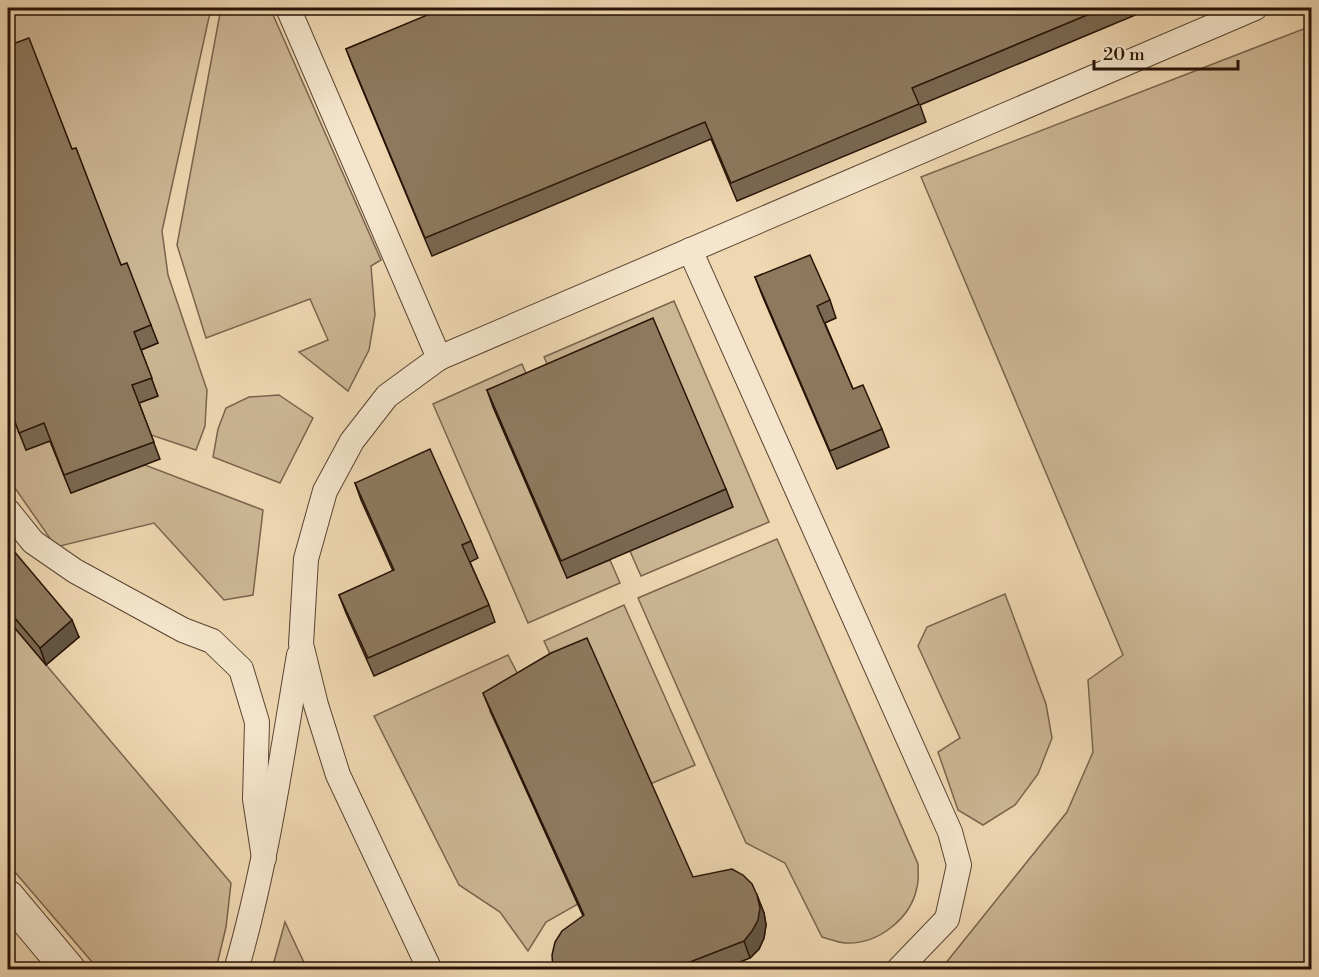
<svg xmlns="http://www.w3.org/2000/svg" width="1319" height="977" viewBox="0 0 1319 977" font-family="'Libre Bodoni',serif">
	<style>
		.green { fill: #ccb694; stroke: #7a644d; stroke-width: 1.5 }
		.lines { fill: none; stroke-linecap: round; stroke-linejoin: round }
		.lane-casing { stroke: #594431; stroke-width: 26 }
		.street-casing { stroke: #594431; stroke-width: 35 }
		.lane { stroke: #f4e5cc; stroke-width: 24 }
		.street { stroke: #f4e5cc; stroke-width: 33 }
		.wall { fill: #7a6852; stroke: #271306; stroke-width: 1.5 }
		.shaded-wall { fill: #635542; stroke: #271306; stroke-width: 1.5 }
		.building { fill: #8e795f; stroke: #271306; stroke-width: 1.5 }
	</style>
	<rect width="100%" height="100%" fill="#eed7b1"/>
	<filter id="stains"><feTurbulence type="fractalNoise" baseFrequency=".00333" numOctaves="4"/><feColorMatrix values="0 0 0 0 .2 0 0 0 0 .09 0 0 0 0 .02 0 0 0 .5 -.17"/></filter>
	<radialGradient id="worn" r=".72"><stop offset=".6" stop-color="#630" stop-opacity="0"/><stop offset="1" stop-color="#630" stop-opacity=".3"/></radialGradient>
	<g class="green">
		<polygon points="8,8 211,8 162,231 168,275 207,390 205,426 196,450 151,435 139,403 158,396 141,350 158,343 111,289 8,39"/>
		<polygon points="221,8 270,8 381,260 371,266 375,315 369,350 348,391 299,352 328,340 310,299 206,338 177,245"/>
		<polygon points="1311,26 1311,969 941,969 1067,812 1093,752 1088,680 1123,655 921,177"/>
		<polygon points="674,301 769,522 641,576 544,357"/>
		<polygon points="522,364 533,390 567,578 610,560 620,583 528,623 433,404"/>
		<polygon points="279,395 313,418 280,483 213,457 218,429 226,408 249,397"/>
		<polygon points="8,406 26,450 50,441 71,493 145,465 263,510 253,595 224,600 154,523 56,547 8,478"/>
		<path d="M777,539L918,864C918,871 919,880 917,887C911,919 877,945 845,943C837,942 829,939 822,937L785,863L746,843L638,598Z"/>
		<polygon points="1005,594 1046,704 1052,738 1038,774 1015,805 983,825 958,810 938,752 960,738 918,646 927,627"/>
		<polygon points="624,605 695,765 650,784 558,671 544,641"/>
		<polygon points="8,620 231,883 226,927 216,969 98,969 8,864"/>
		<polygon points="508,655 526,690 490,711 578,904 546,922 528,951 500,912 459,885 374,716"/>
		<polygon points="285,922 307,969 272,969"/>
	</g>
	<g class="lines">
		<defs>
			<g id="lane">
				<polyline points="288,8 439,358"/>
				<polyline points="690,250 950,832 959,865 947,919 898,970"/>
				<polyline points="8,511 33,542 75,571 183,630 212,641 241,669 257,722 255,799 264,858"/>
				<path d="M236,970C266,867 281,761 299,655"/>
				<polyline points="430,970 338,775 316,705 301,644 306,559 325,491 352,441 387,396 439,358 1255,8"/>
			</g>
			<polyline id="street" points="8,897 69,970"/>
		</defs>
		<use href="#lane" class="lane-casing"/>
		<use href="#street" class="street-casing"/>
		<use href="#lane" class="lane"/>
		<use href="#street" class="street"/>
	</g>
	<g class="wall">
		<polygon points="434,8 1152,8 920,105 926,122 737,201 711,139 432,256 353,67 346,49 436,12"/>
		<polygon points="8,39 10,45 72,149 121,265 151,325 158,343 141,350 158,396 139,403 160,459 71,493 50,441 26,450 9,406 8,406"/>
		<polygon points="755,277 830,300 836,318 825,323 853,389 882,429 889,447 837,469 762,295"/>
		<polygon points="487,390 726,489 733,507 567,578 493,407"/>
		<polygon points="355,483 471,541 478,558 470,562 489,605 495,622 374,676 346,613 339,595 393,571 361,500"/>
		<polygon points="8,555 79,637 46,665 8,620"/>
		<polygon points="483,693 693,877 757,895 764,913 766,925 764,938 759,949 750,958 722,969 553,969 583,916 490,710"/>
	</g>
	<g class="shaded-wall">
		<polygon points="72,620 79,637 46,665 40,648"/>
		<polygon points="757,895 764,913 766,925 764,938 759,949 750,958 744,941"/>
	</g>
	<g class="building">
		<polygon points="435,8 1104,8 912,88 919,104 731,183 705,122 425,238 346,49 437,11"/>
		<polygon points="29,38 72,149 76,148 121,265 127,263 151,325 134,332 152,378 132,385 154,442 64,475 44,423 19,433 8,402 8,39 10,45"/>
		<polygon points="810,255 830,300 817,306 853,389 863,385 882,429 830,451 755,277"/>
		<polygon points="653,318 726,489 561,561 487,390"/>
		<polygon points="430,449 471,541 462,545 489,605 368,658 339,595 394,570 355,483"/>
		<polygon points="13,550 72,620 40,648 8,610 8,555"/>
		<polygon points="587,638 693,877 732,869 743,875 752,884 757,895 760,908 758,920 752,931 744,941 672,969 553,969 552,955 555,942 562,931 584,915 483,693 551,653"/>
	</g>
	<rect width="1319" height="977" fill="none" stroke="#eed7b1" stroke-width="30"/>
	<rect x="9" y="9" width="1301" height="959" fill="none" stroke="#271306" stroke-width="3"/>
	<rect x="15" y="15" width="1289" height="947" fill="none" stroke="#271306" stroke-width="1.5"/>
	<path d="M1094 60v9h144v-9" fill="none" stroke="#271306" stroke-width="3"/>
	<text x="1103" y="60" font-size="18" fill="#271306" stroke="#f4e5cc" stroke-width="4.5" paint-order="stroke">20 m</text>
	<rect width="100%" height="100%" filter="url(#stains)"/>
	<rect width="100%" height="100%" fill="url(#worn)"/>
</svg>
